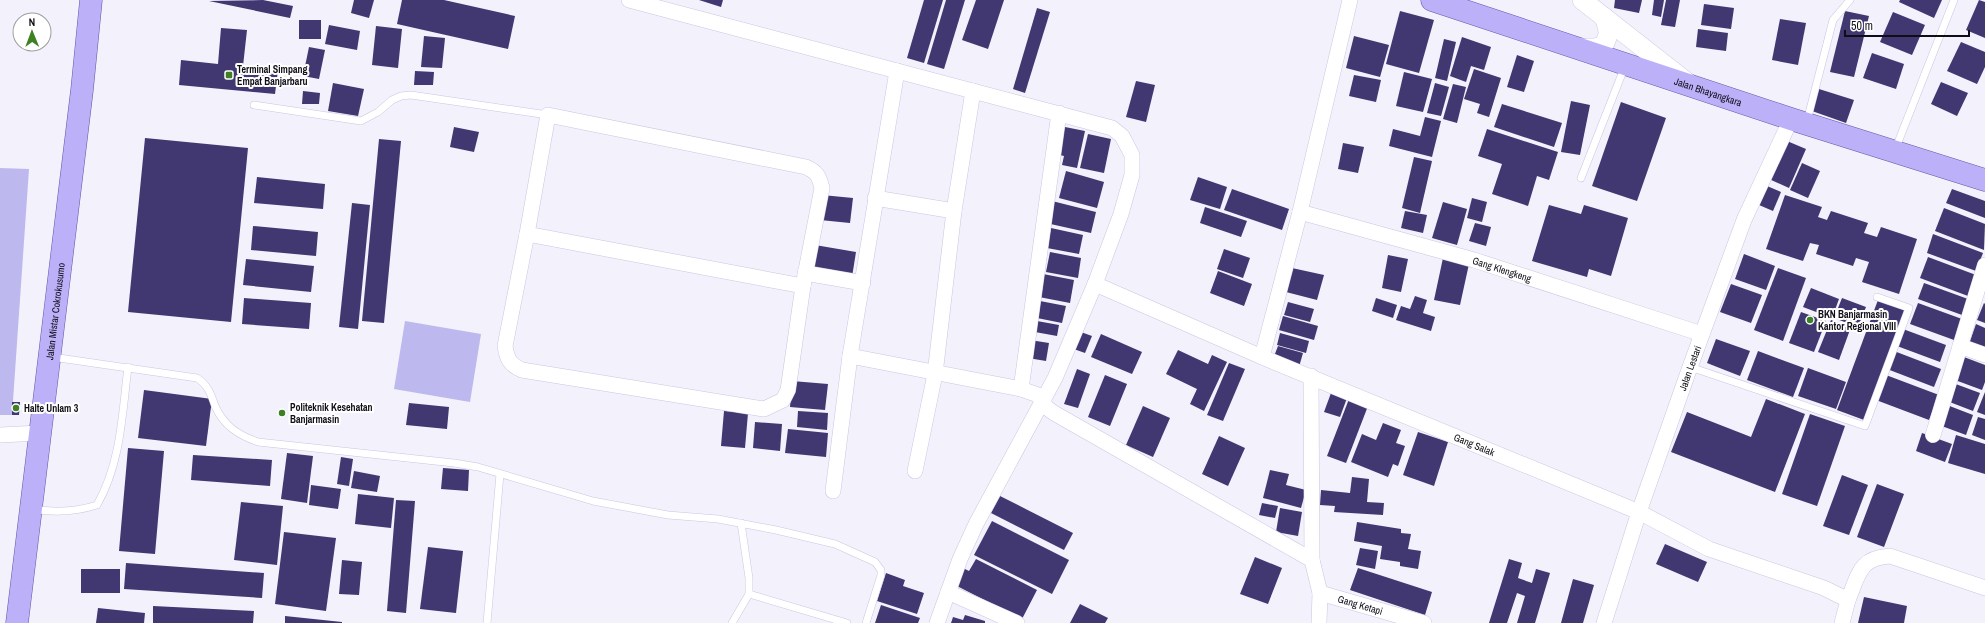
<svg xmlns="http://www.w3.org/2000/svg" width="1985" height="623" viewBox="0 0 1985 623" font-family="'Archivo Narrow',sans-serif">
	<style>
		.green { fill: #bdb8ee }
		.building { fill: #413771 }
		.lines { fill: none; stroke-linecap: round; stroke-linejoin: round }
		.service-casing { stroke: #c9c7e1; stroke-width: 8 }
		.minor-casing { stroke: #c9c7e1; stroke-width: 16 }
		.tertiary-casing { stroke: #c9c7e1; stroke-width: 20 }
		.primary-casing { stroke: #6356a6; stroke-width: 23 }
		.service { stroke: #fff; stroke-width: 7 }
		.minor { stroke: #fff; stroke-width: 15 }
		.tertiary { stroke: #fff; stroke-width: 19 }
		.primary { stroke: #bcb0f8; stroke-width: 22 }
		.poi-dot { fill: #3d8123; stroke: #fff; stroke-width: 1.5 }
		.labels { text-anchor: middle; dominant-baseline: central; stroke-width: 4; stroke-linejoin: round; paint-order: stroke }
		.poi-label { font-size: 10px; font-weight: bold; fill: #0f0e17; stroke: #fff; text-anchor: start }
		.street-label { font-size: 10px; fill: #0f0e17; stroke: #fff }
	</style>
	<rect width="100%" height="100%" fill="#f2f1fc"/>
	<g class="green">
		<polygon points="0,168 29,169 12,415 0,415"/>
		<polygon points="405,321 481,334 470,402 394,389"/>
	</g>
	<g class="building">
		<polygon points="263,0 293,6 290,18 209,1"/>
		<polygon points="354,0 374,0 369,18 351,13"/>
		<polygon points="402,0 444,0 515,16 508,49 397,24"/>
		<polygon points="699,0 723,0 721,7"/>
		<polygon points="924,0 943,0 924,63 907,58"/>
		<polygon points="946,0 965,0 944,69 927,64"/>
		<polygon points="976,0 1004,0 988,49 962,40"/>
		<polygon points="1615,0 1642,0 1639,13 1614,8"/>
		<polygon points="1654,0 1664,0 1661,17 1652,15"/>
		<polygon points="1666,0 1680,0 1675,27 1661,25"/>
		<polygon points="1900,0 1942,0 1934,18 1899,2"/>
		<polygon points="1979,0 1985,2 1985,38 1966,30"/>
		<polygon points="1704,4 1734,8 1731,29 1701,25"/>
		<polygon points="1037,8 1050,12 1025,93 1013,89"/>
		<polygon points="1400,11 1434,20 1419,73 1386,64"/>
		<polygon points="1845,11 1869,16 1854,77 1830,72"/>
		<polygon points="1893,12 1925,25 1912,55 1880,42"/>
		<polygon points="1780,19 1806,23 1798,65 1772,60"/>
		<rect x="299" y="20" width="22" height="19"/>
		<polygon points="329,25 360,31 357,50 325,44"/>
		<polygon points="376,26 402,29 398,68 372,65"/>
		<polygon points="221,28 247,30 243,66 278,70 275,94 179,85 181,60 218,64"/>
		<polygon points="1698,29 1728,33 1726,51 1696,47"/>
		<polygon points="424,36 445,38 442,68 421,67"/>
		<polygon points="1354,36 1389,45 1380,77 1346,68"/>
		<polygon points="1462,37 1491,47 1484,70 1471,66 1466,82 1450,76"/>
		<polygon points="1444,39 1456,42 1447,81 1435,78"/>
		<polygon points="1961,42 1985,52 1985,67 1977,84 1947,71"/>
		<polygon points="309,47 325,50 319,79 303,76"/>
		<polygon points="1872,53 1904,64 1896,89 1863,78"/>
		<polygon points="1517,55 1534,61 1524,92 1507,87"/>
		<polygon points="1474,69 1501,78 1489,117 1477,113 1480,104 1464,99"/>
		<polygon points="415,71 434,72 433,85 414,85"/>
		<polygon points="1404,72 1432,79 1423,112 1396,106"/>
		<polygon points="1354,75 1381,80 1376,102 1349,96"/>
		<polygon points="1136,81 1155,85 1146,122 1126,117"/>
		<polygon points="1941,82 1968,93 1957,116 1931,104"/>
		<polygon points="333,83 364,89 358,116 328,111"/>
		<polygon points="1435,83 1449,87 1441,116 1427,113"/>
		<polygon points="1453,84 1466,87 1457,123 1443,119"/>
		<polygon points="1819,89 1854,100 1846,123 1812,111"/>
		<polygon points="303,91 320,93 319,104 302,104"/>
		<polygon points="1571,101 1590,105 1580,155 1561,152"/>
		<polygon points="1621,102 1666,118 1637,201 1592,186"/>
		<polygon points="1502,104 1562,123 1554,147 1494,127"/>
		<polygon points="1425,117 1441,121 1432,157 1389,146 1393,129 1420,136"/>
		<polygon points="1060,126 1085,131 1077,168 1062,165 1064,156 1055,154"/>
		<polygon points="454,127 479,132 474,152 450,147"/>
		<polygon points="1487,129 1558,152 1549,180 1537,176 1528,206 1492,194 1502,164 1478,156"/>
		<polygon points="1088,134 1111,139 1104,173 1080,168"/>
		<polygon points="145,138 248,148 231,322 128,312"/>
		<polygon points="379,139 401,141 384,323 362,321"/>
		<polygon points="1787,141 1806,149 1789,188 1769,179"/>
		<polygon points="1343,143 1364,147 1358,173 1338,169"/>
		<polygon points="1414,157 1432,161 1420,213 1402,208"/>
		<polygon points="1802,163 1820,171 1808,198 1790,190"/>
		<polygon points="1066,171 1104,182 1097,208 1059,198"/>
		<polygon points="257,177 325,184 323,209 254,203"/>
		<polygon points="1198,177 1227,187 1220,209 1190,200"/>
		<polygon points="1767,186 1781,192 1773,211 1759,205"/>
		<polygon points="1232,189 1289,209 1282,230 1224,210"/>
		<polygon points="1952,189 1985,201 1985,218 1946,203"/>
		<polygon points="822,195 853,198 850,223 820,220"/>
		<polygon points="1785,195 1822,207 1818,217 1827,220 1831,211 1868,223 1864,233 1877,237 1881,227 1917,239 1899,294 1862,282 1869,262 1856,258 1853,266 1816,254 1819,245 1810,243 1803,261 1766,249"/>
		<polygon points="1472,198 1487,202 1482,222 1467,218"/>
		<polygon points="1052,201 1096,212 1091,233 1046,223"/>
		<polygon points="1443,202 1467,209 1457,245 1432,238"/>
		<polygon points="352,203 370,205 358,329 339,327"/>
		<polygon points="1549,205 1581,214 1584,205 1628,218 1611,276 1589,269 1587,277 1532,261"/>
		<polygon points="1205,207 1247,221 1241,237 1200,223"/>
		<polygon points="1944,208 1985,224 1984,250 1935,231"/>
		<polygon points="1405,211 1427,215 1423,233 1401,228"/>
		<polygon points="1475,223 1491,227 1486,246 1469,241"/>
		<polygon points="253,226 318,232 316,256 251,250"/>
		<polygon points="1051,228 1083,235 1079,254 1047,248"/>
		<polygon points="1933,234 1983,253 1976,271 1927,253"/>
		<polygon points="815,245 856,252 852,277 811,270"/>
		<polygon points="1224,249 1250,258 1243,278 1217,269"/>
		<polygon points="1050,252 1081,258 1078,278 1046,272"/>
		<polygon points="1744,254 1775,266 1766,290 1735,279"/>
		<polygon points="1388,255 1408,259 1401,292 1382,288"/>
		<polygon points="1928,257 1976,275 1968,296 1920,278"/>
		<polygon points="1443,258 1469,264 1460,305 1434,300"/>
		<polygon points="246,259 314,266 311,292 243,285"/>
		<polygon points="1292,268 1324,275 1317,300 1286,292"/>
		<polygon points="1778,268 1806,278 1783,341 1754,330"/>
		<polygon points="1218,271 1252,284 1244,306 1210,293"/>
		<polygon points="1043,274 1074,280 1070,303 1039,297"/>
		<polygon points="1924,283 1968,299 1962,315 1918,299"/>
		<polygon points="1731,284 1762,295 1751,323 1720,312"/>
		<polygon points="1811,288 1839,299 1832,318 1803,307"/>
		<polygon points="1415,296 1427,300 1423,313 1435,317 1431,331 1396,320 1401,306 1410,309"/>
		<polygon points="244,298 311,303 309,329 242,324"/>
		<polygon points="1376,298 1397,305 1393,318 1372,311"/>
		<polygon points="1842,298 1866,307 1858,327 1834,318"/>
		<polygon points="1878,300 1906,310 1864,420 1837,410"/>
		<polygon points="1040,301 1066,306 1062,323 1037,318"/>
		<polygon points="1288,302 1314,309 1310,322 1284,315"/>
		<polygon points="1918,303 1962,319 1954,340 1910,324"/>
		<polygon points="1984,303 1985,304 1985,323 1977,320"/>
		<polygon points="1801,312 1826,321 1814,352 1789,343"/>
		<polygon points="1283,316 1318,326 1314,340 1279,330"/>
		<polygon points="1831,320 1851,327 1839,360 1818,352"/>
		<polygon points="1037,321 1059,325 1057,336 1035,332"/>
		<polygon points="1976,324 1985,328 1985,350 1969,344"/>
		<polygon points="1903,329 1946,345 1940,362 1897,346"/>
		<polygon points="1078,331 1092,336 1085,353 1071,348"/>
		<polygon points="1280,333 1309,341 1306,353 1277,345"/>
		<polygon points="1101,334 1142,352 1132,374 1091,357"/>
		<polygon points="1716,339 1750,351 1740,376 1707,363"/>
		<polygon points="1030,340 1049,343 1046,361 1028,358"/>
		<polygon points="1278,346 1303,353 1299,367 1273,359"/>
		<polygon points="1178,350 1208,364 1212,355 1227,362 1204,411 1190,404 1197,389 1166,374"/>
		<polygon points="1758,351 1804,368 1793,397 1747,380"/>
		<polygon points="1894,351 1941,369 1934,387 1887,369"/>
		<polygon points="1964,357 1985,365 1985,382 1982,390 1955,380"/>
		<polygon points="1229,363 1245,369 1223,421 1207,415"/>
		<polygon points="1808,368 1846,382 1836,409 1798,396"/>
		<polygon points="1077,369 1090,374 1078,408 1064,404"/>
		<polygon points="1105,375 1127,384 1110,426 1088,417"/>
		<polygon points="1886,375 1939,395 1929,420 1876,400"/>
		<polygon points="792,381 828,384 825,410 790,407"/>
		<polygon points="1953,383 1980,393 1973,411 1947,401"/>
		<polygon points="144,390 212,399 206,446 138,438"/>
		<polygon points="1985,392 1985,415 1977,412"/>
		<polygon points="1331,393 1347,398 1340,417 1324,412"/>
		<polygon points="1349,399 1368,406 1346,463 1327,456"/>
		<polygon points="1766,399 1805,414 1775,492 1671,452 1687,412 1751,437"/>
		<polygon points="12,402 20,402 19,415 12,415"/>
		<polygon points="409,403 449,407 447,429 406,425"/>
		<polygon points="1947,405 1973,415 1966,435 1939,425"/>
		<polygon points="1143,406 1170,418 1153,457 1126,445"/>
		<polygon points="724,411 748,413 745,448 721,446"/>
		<polygon points="798,411 828,413 827,430 797,427"/>
		<polygon points="1810,414 1845,426 1817,506 1782,494"/>
		<polygon points="1978,417 1985,419 1985,440 1972,435"/>
		<polygon points="755,422 782,424 780,451 753,448"/>
		<polygon points="1383,423 1401,430 1396,443 1405,446 1398,466 1393,464 1388,477 1351,462 1362,434 1376,440"/>
		<polygon points="788,429 828,433 826,457 785,453"/>
		<polygon points="1418,432 1448,442 1434,486 1403,475"/>
		<polygon points="1922,433 1952,444 1945,462 1916,451"/>
		<polygon points="1956,435 1985,444 1985,474 1948,463"/>
		<polygon points="1219,436 1245,448 1228,486 1202,474"/>
		<polygon points="128,448 164,451 155,554 119,551"/>
		<polygon points="287,453 313,456 307,503 281,499"/>
		<polygon points="193,455 272,460 270,486 191,480"/>
		<polygon points="341,457 353,459 349,486 337,484"/>
		<polygon points="443,468 469,470 468,491 441,489"/>
		<polygon points="1270,470 1289,474 1286,485 1306,490 1301,508 1263,498"/>
		<polygon points="354,471 380,476 377,492 351,488"/>
		<polygon points="1842,475 1868,485 1849,535 1823,526"/>
		<polygon points="1352,477 1369,479 1367,502 1384,503 1383,515 1334,512 1335,506 1320,505 1321,490 1350,493"/>
		<polygon points="1877,484 1904,494 1884,547 1857,537"/>
		<polygon points="311,485 341,489 338,509 309,505"/>
		<polygon points="358,494 394,498 391,528 355,524"/>
		<polygon points="1000,496 1073,533 1064,550 991,513"/>
		<polygon points="396,500 415,501 406,613 387,611"/>
		<polygon points="241,502 283,506 277,565 234,560"/>
		<polygon points="1262,503 1278,506 1275,518 1259,515"/>
		<polygon points="1280,508 1302,512 1298,536 1276,532"/>
		<polygon points="992,521 1069,560 1052,594 974,555"/>
		<polygon points="1357,522 1401,529 1401,533 1411,534 1408,549 1421,551 1418,569 1400,566 1400,562 1380,559 1382,546 1354,541"/>
		<polygon points="284,532 336,538 326,611 275,604"/>
		<polygon points="1665,544 1707,562 1698,582 1656,564"/>
		<polygon points="428,547 463,551 456,613 420,609"/>
		<polygon points="1360,548 1378,551 1375,569 1356,565"/>
		<polygon points="1255,557 1282,568 1268,604 1240,594"/>
		<polygon points="976,559 1037,590 1022,619 953,584 961,567 969,571"/>
		<polygon points="1509,559 1522,563 1518,578 1532,583 1536,569 1550,573 1535,623 1517,623 1525,596 1517,593 1507,623 1489,623"/>
		<polygon points="342,560 362,562 359,595 339,594"/>
		<polygon points="126,563 264,573 262,598 124,589"/>
		<polygon points="1358,568 1432,592 1425,615 1350,590"/>
		<rect x="81" y="569" width="39" height="24"/>
		<polygon points="886,573 905,580 903,586 924,593 917,614 877,601"/>
		<polygon points="1573,579 1594,585 1583,623 1561,623"/>
		<polygon points="1864,597 1907,606 1904,623 1858,623"/>
		<polygon points="1080,604 1108,618 1105,623 1070,623"/>
		<polygon points="881,605 920,618 918,623 875,623"/>
		<polygon points="153,606 254,611 253,623 153,623"/>
		<polygon points="98,608 145,613 144,623 96,623"/>
		<polygon points="965,615 985,621 985,623 951,623 953,617 963,620"/>
		<polygon points="285,616 342,622 342,623 285,623"/>
	</g>
	<g class="lines">
		<defs>
			<g id="service">
				<polyline points="254,105 361,121 378,112 392,100 401,96 411,95 548,115"/>
				<polyline points="1807,121 1833,20 1850,0"/>
				<polyline points="1895,150 1954,0"/>
				<polyline points="1581,178 1625,66"/>
				<path d="M52,357L197,378C208,385 211,394 215,406C224,426 238,435 258,442L454,463L478,467L593,501L668,515L718,519L776,530L835,544L875,562L881,570V575L866,623"/>
				<polyline points="1690,367 1865,426 1909,308 1877,297"/>
				<path d="M33,509C56,513 75,512 97,505C121,463 122,415 128,367"/>
				<polyline points="749,594 847,623"/>
				<polyline points="487,623 500,474"/>
				<polyline points="732,623 749,594 749,578 741,523"/>
			</g>
			<g id="minor">
				<polyline points="629,0 1112,128 1122,136 1132,155 1132,175 1121,214 1095,284 1055,378 976,524 960,559 937,623"/>
				<path d="M548,115L806,167C817,172 819,176 822,188L803,286L527,234Z"/>
				<polyline points="875,198 954,211"/>
				<path id="s1" d="M1300,212L1474,260L1702,334"/>
				<path d="M527,234L505,346C507,359 510,365 522,370L764,409L783,400L788,390L803,286"/>
				<polyline points="805,273 863,283"/>
				<path id="s2" d="M1095,284L1262,357L1639,512L1709,549L1824,588L1848,600L1842,623"/>
				<polyline points="1960,346 1985,355"/>
				<polyline points="850,356 1021,389 1038,395 1047,408 1054,413 1312,560"/>
				<polyline points="1262,357 1300,212 1350,0"/>
				<polyline points="1311,376 1312,560 1320,593 1319,623"/>
				<polyline points="1021,389 1059,113"/>
				<polyline points="0,435 40,433"/>
				<polyline points="1933,435 1985,265"/>
				<polyline points="915,471 935,374 954,211 973,91"/>
				<polyline points="833,491 850,356 897,71"/>
				<polyline points="948,592 1017,623"/>
				<path id="s3" d="M1320,593L1424,623"/>
				<path d="M1848,600C1859,574 1859,558 1890,556L1985,588"/>
				<path id="s4" d="M1604,623L1639,512L1690,367L1744,220L1791,119"/>
			</g>
			<g id="tertiary">
				<polyline points="1582,0 1688,83"/>
				<path d="M1580,48H1595L1603,46C1610,35 1609,30 1604,17"/>
			</g>
			<g id="primary">
				<path id="s5" d="M1432,0L1791,119L1985,180"/>
				<path id="s6" d="M17,623L82,90L91,0"/>
			</g>
		</defs>
		<use href="#service" class="service-casing"/>
		<use href="#minor" class="minor-casing"/>
		<use href="#tertiary" class="tertiary-casing"/>
		<use href="#primary" class="primary-casing"/>
		<use href="#service" class="service"/>
		<use href="#minor" class="minor"/>
		<use href="#tertiary" class="tertiary"/>
		<use href="#primary" class="primary"/>
	</g>
	<g class="poi-dot">
		<rect x="225" y="71" width="8" height="8" rx="2"/>
		<circle cx="1810" cy="320" r="4"/>
		<circle cx="16" cy="408" r="4"/>
		<circle cx="282" cy="413" r="4"/>
	</g>
	<g class="labels">
		<g class="poi-label">
			<text x="237" y="69">Terminal Simpang<tspan x="237" dy="12">Empat Banjarbaru</tspan></text>
			<text x="1818" y="314">BKN Banjarmasin<tspan x="1818" dy="12">Kantor Regional VIII</tspan></text>
			<text x="290" y="407">Politeknik Kesehatan<tspan x="290" dy="12">Banjarmasin</tspan></text>
			<text x="24" y="408">Halte Unlam 3</text>
		</g>
		<g class="street-label">
			<text stroke="none"><textPath href="#s5" startOffset="291">Jalan Bhayangkara</textPath></text>
			<text stroke="none"><textPath href="#s1" startOffset="210">Gang Klengkeng</textPath></text>
			<text stroke="none"><textPath href="#s6" startOffset="314">Jalan Mistar Cokrokusumo</textPath></text>
			<text stroke="none"><textPath href="#s4" startOffset="269">Jalan Lestari</textPath></text>
			<text stroke="none"><textPath href="#s2" startOffset="412">Gang Salak</textPath></text>
			<text stroke="none"><textPath href="#s3" startOffset="42">Gang Ketapi</textPath></text>
		</g>
	</g>
	<g transform="translate(32 32) rotate(359)"><circle r="19" fill="#ffffff" stroke="#9f9fa2"/>
	<path d="M0-3L7 15L0 10L-7 15Z" fill="#3d8123"/>
	<text y="-6" font-size="11" font-weight="bold" text-anchor="middle" fill="#0f0e17">N</text>
	</g>
	<path d="M1845 30v6h124v-6" fill="none" stroke="#0f0e17" stroke-width="2"/>
	<text x="1851" y="30" font-size="12" fill="#0f0e17" stroke="#ffffff" stroke-width="3" paint-order="stroke">50 m</text>
</svg>
